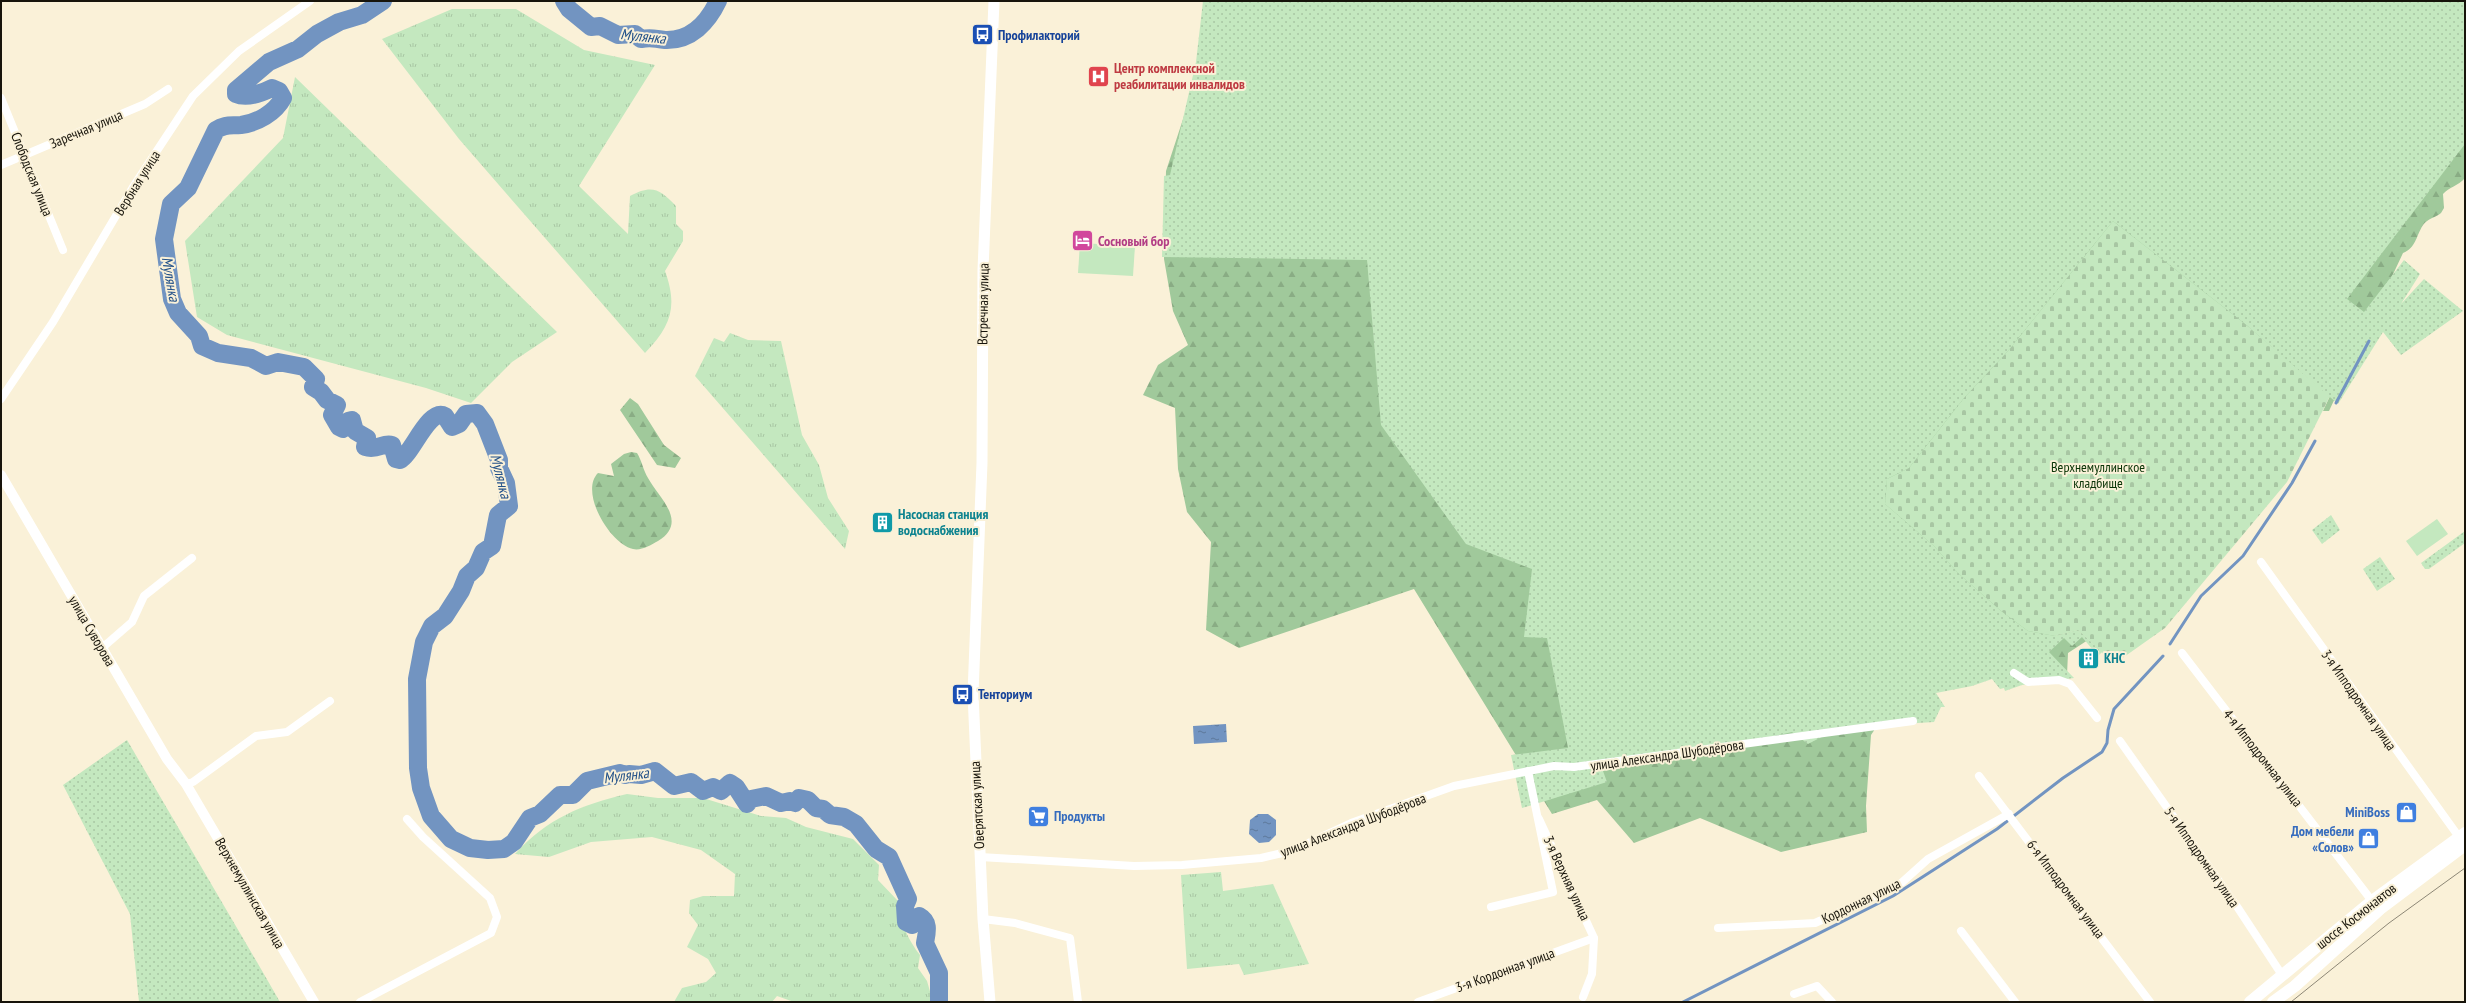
<svg xmlns="http://www.w3.org/2000/svg" width="2466" height="1003" viewBox="0 0 2466 1003" font-family="'PT Sans Narrow',sans-serif">
	<style>
		.grass { fill: url(#grass-tufts) }
		.forest { fill: url(#forest-firs) }
		.cemetery { fill: url(#cemetery-stones) }
		.park { fill: url(#park-dots) }
		.pitch { fill: #c4e8bf }
		.water { fill: url(#water-ripples) }
		.lines { fill: none; stroke-linecap: round; stroke-linejoin: round }
		.stream { stroke: #7294c1; stroke-width: 3 }
		.river { stroke: #7294c1; stroke-width: 18 }
		.minor { stroke: #fff; stroke-width: 8 }
		.tertiary { stroke: #fff; stroke-width: 10 }
		.secondary { stroke: #fff; stroke-width: 11 }
		.primary { stroke: #fff; stroke-width: 12 }
		.tram { stroke: #8d8776; stroke-width: 1 }
		.labels { text-anchor: middle; dominant-baseline: central; stroke-width: 4; stroke-linejoin: round; paint-order: stroke }
		.transit-label { font-size: 14px; font-weight: bold; fill: #164399; stroke: #faf1d8; text-anchor: start }
		.health-label { font-size: 14px; font-weight: bold; fill: #be3a42; stroke: #faf1d8; text-anchor: start }
		.street-label { font-size: 14px; fill: #17140b; stroke: #faf1d8 }
		.hotel-label { font-size: 14px; font-weight: bold; fill: #b23c85; stroke: #faf1d8; text-anchor: start }
		.park-label { font-size: 14px; fill: #0a3406; stroke: #faf1d8 }
		.culture-label { font-size: 14px; font-weight: bold; fill: #0d838f; stroke: #faf1d8; text-anchor: start }
		.shop-label { font-size: 14px; font-weight: bold; fill: #366cbe; stroke: #faf1d8; text-anchor: end }
		.water-label { font-size: 15px; font-style: italic; fill: #215088; stroke: #faf1d8 }
	</style>
	<defs>
		<pattern id="grass-tufts" width="24" height="20" patternUnits="userSpaceOnUse"><rect width="24" height="20" fill="#c4e8bf"/><path d="M3 7l-1-3M5 7V3M7 7l1-3M15 17l-1-3M17 17v-4M19 17l1-3" fill="none" stroke="#a8c6a3"/></pattern>
		<pattern id="forest-firs" width="22" height="20" patternUnits="userSpaceOnUse"><rect width="22" height="20" fill="#a0c99b"/><path d="M5 1l3.5 6h-7zM16 11l3.5 6h-7z" fill="#89ac84"/></pattern>
		<pattern id="cemetery-stones" width="16" height="16" patternUnits="userSpaceOnUse"><rect width="16" height="16" fill="#c4e8bf"/><path d="M2 7V4a2 2 0 0 1 4 0v3zM10 15v-3a2 2 0 0 1 4 0v3z" fill="#a8c6a3"/></pattern>
		<pattern id="park-dots" width="8" height="8" patternUnits="userSpaceOnUse"><rect width="8" height="8" fill="#c4e8bf"/><path d="M2 2h.1M6 6h.1" fill="none" stroke="#a8c6a3" stroke-width="1.8" stroke-linecap="round"/></pattern>
		<pattern id="water-ripples" width="26" height="14" patternUnits="userSpaceOnUse"><rect width="26" height="14" fill="#7294c1"/><path d="M2 4q2-2 4 0t4 0M15 11q2-2 4 0t4 0" fill="none" stroke="#5d789b"/></pattern>
	</defs>
	<rect width="100%" height="100%" fill="#faf1d8"/>
	<g class="grass">
		<path d="M452,9H516L584,50L655,65L579,186L628,234L630,196C652,184 660,189 676,206V224L683,231V241L665,271C678,307 671,326 645,353L459,139L382,39Z"/>
		<polygon points="295,77 557,332 512,362 471,403 426,388 227,335 197,317 185,241 283,138"/>
		<polygon points="730,333 748,340 781,341 802,435 819,465 828,498 849,531 845,549 695,376 714,338 724,342"/>
		<path d="M627,794L658,798H703L761,816L786,818L806,827L853,839L879,865L878,880L898,901C898,919 909,941 920,955L918,968L927,981L933,1002H794L777,996L772,1002H674L682,988L706,982L716,973L708,959L687,947L698,925L689,913L690,900L703,896H734L735,874L701,850L652,837L591,842L549,857L515,854C548,818 581,805 627,794Z"/>
		<polygon points="1221,872 1223,891 1273,884 1309,964 1244,975 1239,964 1187,969 1181,875"/>
	</g>
	<g class="forest">
		<path d="M2465,1V178C2458,186 2449,187 2443,194L2444,208L2441,213C2435,218 2428,218 2423,225C2416,236 2416,248 2403,253L2329,411H2323L2330,396L2055,636L2078,630L2088,640L2068,653L2067,675L2029,659L1895,699L1871,735L1866,806L1867,832L1781,852L1700,818L1634,843L1597,800L1552,814L1414,589L1239,648L1206,630L1211,542L1187,512L1178,469L1175,408L1143,395L1158,365L1188,345L1173,311L1164,259L1166,171L1206,49Z"/>
		<polygon points="630,398 638,404 664,445 681,458 675,468 657,465 620,410"/>
		<path d="M631,452L637,453C642,461 643,470 648,478C659,498 689,522 658,541C651,545 641,551 633,549C610,544 579,492 598,473L614,476L611,464L624,454Z"/>
	</g>
	<polygon class="cemetery" points="2113,221 2244,323 2330,396 2287,482 2165,628 2114,664 2078,630 2055,636 2028,631 2001,611 1958,573 1934,546 1885,504 1887,479 1909,468 1964,398 2008,351"/>
	<g class="park">
		<polygon points="1203,1 2465,1 2465,144 2347,299 2364,312 2404,260 2420,274 2401,304 2424,279 2463,311 2401,355 2383,332 2338,404 2244,323 2113,221 2008,351 1964,398 1909,468 1887,479 1885,504 1934,546 1958,573 2001,611 2028,631 2055,636 2078,630 2102,652 2098,656 2082,637 2072,646 2064,638 2049,652 2074,678 2022,685 2005,691 2004,688 2000,689 1992,679 1972,686 1936,693 1945,707 1941,707 1934,722 1839,728 1808,744 1792,732 1672,759 1603,771 1607,782 1522,808 1511,755 1568,748 1547,638 1524,637 1532,569 1466,544 1381,425 1367,260 1162,257 1164,176 1170,175 1196,62"/>
		<polygon points="2331,515 2340,530 2322,544 2312,530"/>
		<polygon points="2465,531 2465,543 2429,569 2425,569 2421,563"/>
		<polygon points="2380,557 2395,579 2377,591 2363,569"/>
		<polygon points="127,740 261,969 280,1002 139,1002 130,914 63,785"/>
	</g>
	<g class="pitch">
		<polygon points="1080,243 1135,246 1133,276 1078,273"/>
		<polygon points="2437,519 2448,534 2417,556 2406,541"/>
	</g>
	<g class="water">
		<polygon points="1226,724 1227,742 1194,744 1193,726"/>
		<polygon points="1258,814 1268,814 1276,820 1276,835 1269,842 1259,843 1249,834 1250,820"/>
	</g>
	<g class="lines">
		<g class="stream">
			<polyline points="2336,403 2369,341"/>
			<polyline points="2170,644 2201,596 2243,556 2292,483 2315,441"/>
			<polyline points="1683,1002 1893,896 1997,829 2063,778 2102,752 2107,743 2108,730 2114,709 2163,656"/>
		</g>
		<g class="river">
			<path d="M383,1L362,15L339,22L317,34L298,49L269,62L236,90V94C247,99 262,93 272,88L279,91L283,98C275,113 257,123 241,125C231,126 225,124 216,130L188,188L171,204L164,239L172,299L178,313L199,336L202,346L218,353L251,358L266,366L278,362L304,367L316,379L313,387L321,392L327,400L337,405L332,415L339,427L343,429L348,421L352,420L355,431L367,438L365,447C378,451 383,442 392,445L396,459L400,460C412,454 429,407 445,416L452,427L459,424L466,414L477,413L485,424L499,460V468L506,483L509,506L498,515L492,546L483,552L476,568L467,576L461,591L445,616L432,626L424,642L417,679L418,768L421,788L431,816L451,839L470,848L488,850L504,849L514,842L530,818L540,814L560,795H573L587,781L620,773L625,775L629,774L641,775L655,771L674,786L691,782L703,791L713,787L721,791L730,783L736,787L747,804L751,799L766,796L781,803L790,801L795,803L799,798L808,800L816,808L823,809L830,815L844,817L856,824L876,849L889,857L908,899L905,906L906,922L912,925L919,916C930,922 927,932 925,943L939,973V1002"/>
			<path d="M564,1L569,9L591,27L600,26L618,35L635,34L641,39C653,37 654,39 665,40C691,41 708,22 718,1"/>
		</g>
		<g class="minor">
			<polyline points="1,98 63,250"/>
			<polyline points="1,165 145,104 168,89"/>
			<polyline points="1,399 53,322 133,187 193,96 239,51 310,1"/>
			<polyline points="2261,562 2459,837"/>
			<polyline points="102,648 132,622 144,596 192,558"/>
			<polyline points="2182,653 2372,901"/>
			<polyline points="2014,673 2028,682 2059,680 2070,684 2097,718"/>
			<polyline points="2120,741 2238,908 2282,975"/>
			<polyline points="1979,776 2150,1002"/>
			<polyline points="186,784 193,782 256,736 287,732 330,701"/>
			<polyline points="1539,819 1594,938 1592,974 1583,997"/>
			<polyline points="980,857 1134,866 1182,865 1261,858 1291,851 1351,823 1454,786 1554,766 1574,767 1913,721"/>
			<polyline points="1491,907 1553,892 1528,771"/>
			<polyline points="983,919 1015,923 1070,938 1078,1002"/>
			<polyline points="1718,928 1815,923 1899,885 1928,859 2009,814"/>
			<polyline points="1961,931 2015,1002"/>
			<polyline points="1794,994 1817,986 1832,1002"/>
			<polyline points="360,1002 491,933 497,917 490,898 423,837 407,819"/>
			<polyline points="1418,1002 1594,938"/>
		</g>
		<polyline class="tertiary" points="1,475 167,759 186,784 314,1002"/>
		<polyline class="secondary" points="990,1002 983,919 973,694 982,463 983,270 994,1"/>
		<g class="primary">
			<polyline points="2250,1002 2372,901 2465,833"/>
			<polyline points="2273,1002 2295,986 2380,909 2465,845"/>
		</g>
		<polyline class="tram" points="2291,1002 2389,923 2465,868"/>
	</g>
	<defs>
		<symbol id="bus-square" viewBox="-11 -11 22 22"><rect x="-9" y="-9" width="18" height="18" rx="4" fill="#1a4fb4" stroke="#faf1d8"/><path d="M-5-6H5V4H4V6H2V4H-2V6H-4V4H-5ZM-3.5-4V0h7V-4ZM-3.5 1.2v1.5H-2V1.2ZM2 1.2v1.5H3.5V1.2Z" fill="#fff"/></symbol>
		<symbol id="hospital-square" viewBox="-11 -11 22 22"><rect x="-9" y="-9" width="18" height="18" rx="4" fill="#e0444e" stroke="#faf1d8"/><path d="M-5-5h3v3.5h4V-5h3V5h-3V1.5h-4V5h-3Z" fill="#fff"/></symbol>
		<symbol id="hotel-square" viewBox="-11 -11 22 22"><rect x="-9" y="-9" width="18" height="18" rx="4" fill="#d1479c" stroke="#faf1d8"/><path d="M-6-4.5h1.5V1H6V5H4.5V3h-9V5H-6ZM-4 0a1.8 1.8 0 1 1 3.6 0ZM.5 0V-2.5h3Q6-2.5 6 0Z" fill="#fff"/></symbol>
		<symbol id="building-square" viewBox="-11 -11 22 22"><rect x="-9" y="-9" width="18" height="18" rx="4" fill="#0f9aa8" stroke="#faf1d8"/><path d="M-4-6H4V6H1V3H-1V6H-4ZM-2.5-4.3h1.7v1.8h-1.7ZM.8-4.3h1.7v1.8H.8ZM-2.5-1h1.7V.8h-1.7ZM.8-1h1.7V.8H.8Z" fill="#fff"/></symbol>
		<symbol id="shop-square" viewBox="-11 -11 22 22"><rect x="-9" y="-9" width="18" height="18" rx="4" fill="#3f7fe0" stroke="#faf1d8"/><path d="M-5-2.5h2.3a2.7 3.5 0 0 1 5.4 0H5L5.5 6h-11ZM-1.5-2.5h3a1.5 2.3 0 0 0-3 0Z" fill="#fff"/></symbol>
		<symbol id="supermarket-square" viewBox="-11 -11 22 22"><rect x="-9" y="-9" width="18" height="18" rx="4" fill="#3f7fe0" stroke="#faf1d8"/><path d="M-6-5.5h2.5l.6 2H6L4.5 2H-2.5L-4.4-4H-6ZM-1.5 3.2a1.3 1.3 0 1 0 .1 0ZM3 3.2a1.3 1.3 0 1 0 .1 0Z" fill="#fff"/></symbol>
	</defs>
	<g fill-rule="evenodd">
		<use href="#bus-square" x="970" y="22" width="25" height="25"/>
		<use href="#hospital-square" x="1086" y="64" width="25" height="25"/>
		<use href="#hotel-square" x="1070" y="228" width="25" height="25"/>
		<use href="#building-square" x="870" y="510" width="25" height="25"/>
		<use href="#building-square" x="2076" y="646" width="25" height="25"/>
		<use href="#bus-square" x="950" y="682" width="25" height="25"/>
		<use href="#shop-square" x="2394" y="800" width="25" height="25"/>
		<use href="#supermarket-square" x="1026" y="804" width="25" height="25"/>
		<use href="#shop-square" x="2356" y="826" width="25" height="25"/>
	</g>
	<g class="labels">
		<g class="transit-label">
			<text x="998" y="35">Профилакторий</text>
			<text x="978" y="694">Тенториум</text>
		</g>
		<g class="health-label">
			<text x="1114" y="68">Центр комплексной<tspan x="1114" dy="16">реабилитации инвалидов</tspan></text>
		</g>
		<g class="street-label">
			<text transform="translate(86 129) rotate(-23)">Заречная улица</text>
			<text transform="translate(32 174) rotate(68)">Слободская улица</text>
			<text transform="translate(137 183) rotate(-58)">Вербная улица</text>
			<text transform="translate(983 304) rotate(-89)">Встречная улица</text>
			<text transform="translate(92 631) rotate(60)">улица Суворова</text>
			<text transform="translate(2359 700) rotate(55)">3-я Ипподромная улица</text>
			<text transform="translate(1667 755) rotate(-8)">улица Александра Шубодёрова</text>
			<text transform="translate(2263 758) rotate(52)">4-я Ипподромная улица</text>
			<text transform="translate(977 805) rotate(-93)">Оверятская улица</text>
			<text transform="translate(1353 825) rotate(-21)">улица Александра Шубодёрова</text>
			<text transform="translate(2202 857) rotate(55)">5-я Ипподромная улица</text>
			<text transform="translate(1567 878) rotate(65)">3-я Верхняя улица</text>
			<text transform="translate(2066 889) rotate(53)">6-я Ипподромная улица</text>
			<text transform="translate(250 893) rotate(60)">Верхнемуллинская улица</text>
			<text transform="translate(1861 901) rotate(-26)">Кордонная улица</text>
			<text transform="translate(2356 916) rotate(-38)">шоссе Космонавтов</text>
			<text transform="translate(1505 970) rotate(-20)">3-я Кордонная улица</text>
		</g>
		<g class="hotel-label">
			<text x="1098" y="241">Сосновый бор</text>
		</g>
		<g class="park-label">
			<text x="2098" y="467">Верхнемуллинское<tspan x="2098" dy="16">кладбище</tspan></text>
		</g>
		<g class="culture-label">
			<text x="898" y="514">Насосная станция<tspan x="898" dy="16">водоснабжения</tspan></text>
			<text x="2104" y="658">КНС</text>
		</g>
		<g class="shop-label">
			<text x="2390" y="812">MiniBoss</text>
			<text x="1054" y="816" text-anchor="start">Пpoдукты</text>
			<text x="2354" y="831">Дом мебели<tspan x="2354" dy="16">«Солов»</tspan></text>
		</g>
		<g class="water-label">
			<text transform="translate(643 36) rotate(6)">Мулянка</text>
			<text transform="translate(171 279) rotate(80)">Мулянка</text>
			<text transform="translate(501 476) rotate(76)">Мулянка</text>
			<text transform="translate(626 775) rotate(-7)">Мулянка</text>
		</g>
	</g>
	<rect width="2466" height="1003" fill="none" stroke="#17140b" stroke-width="4"/>
</svg>
